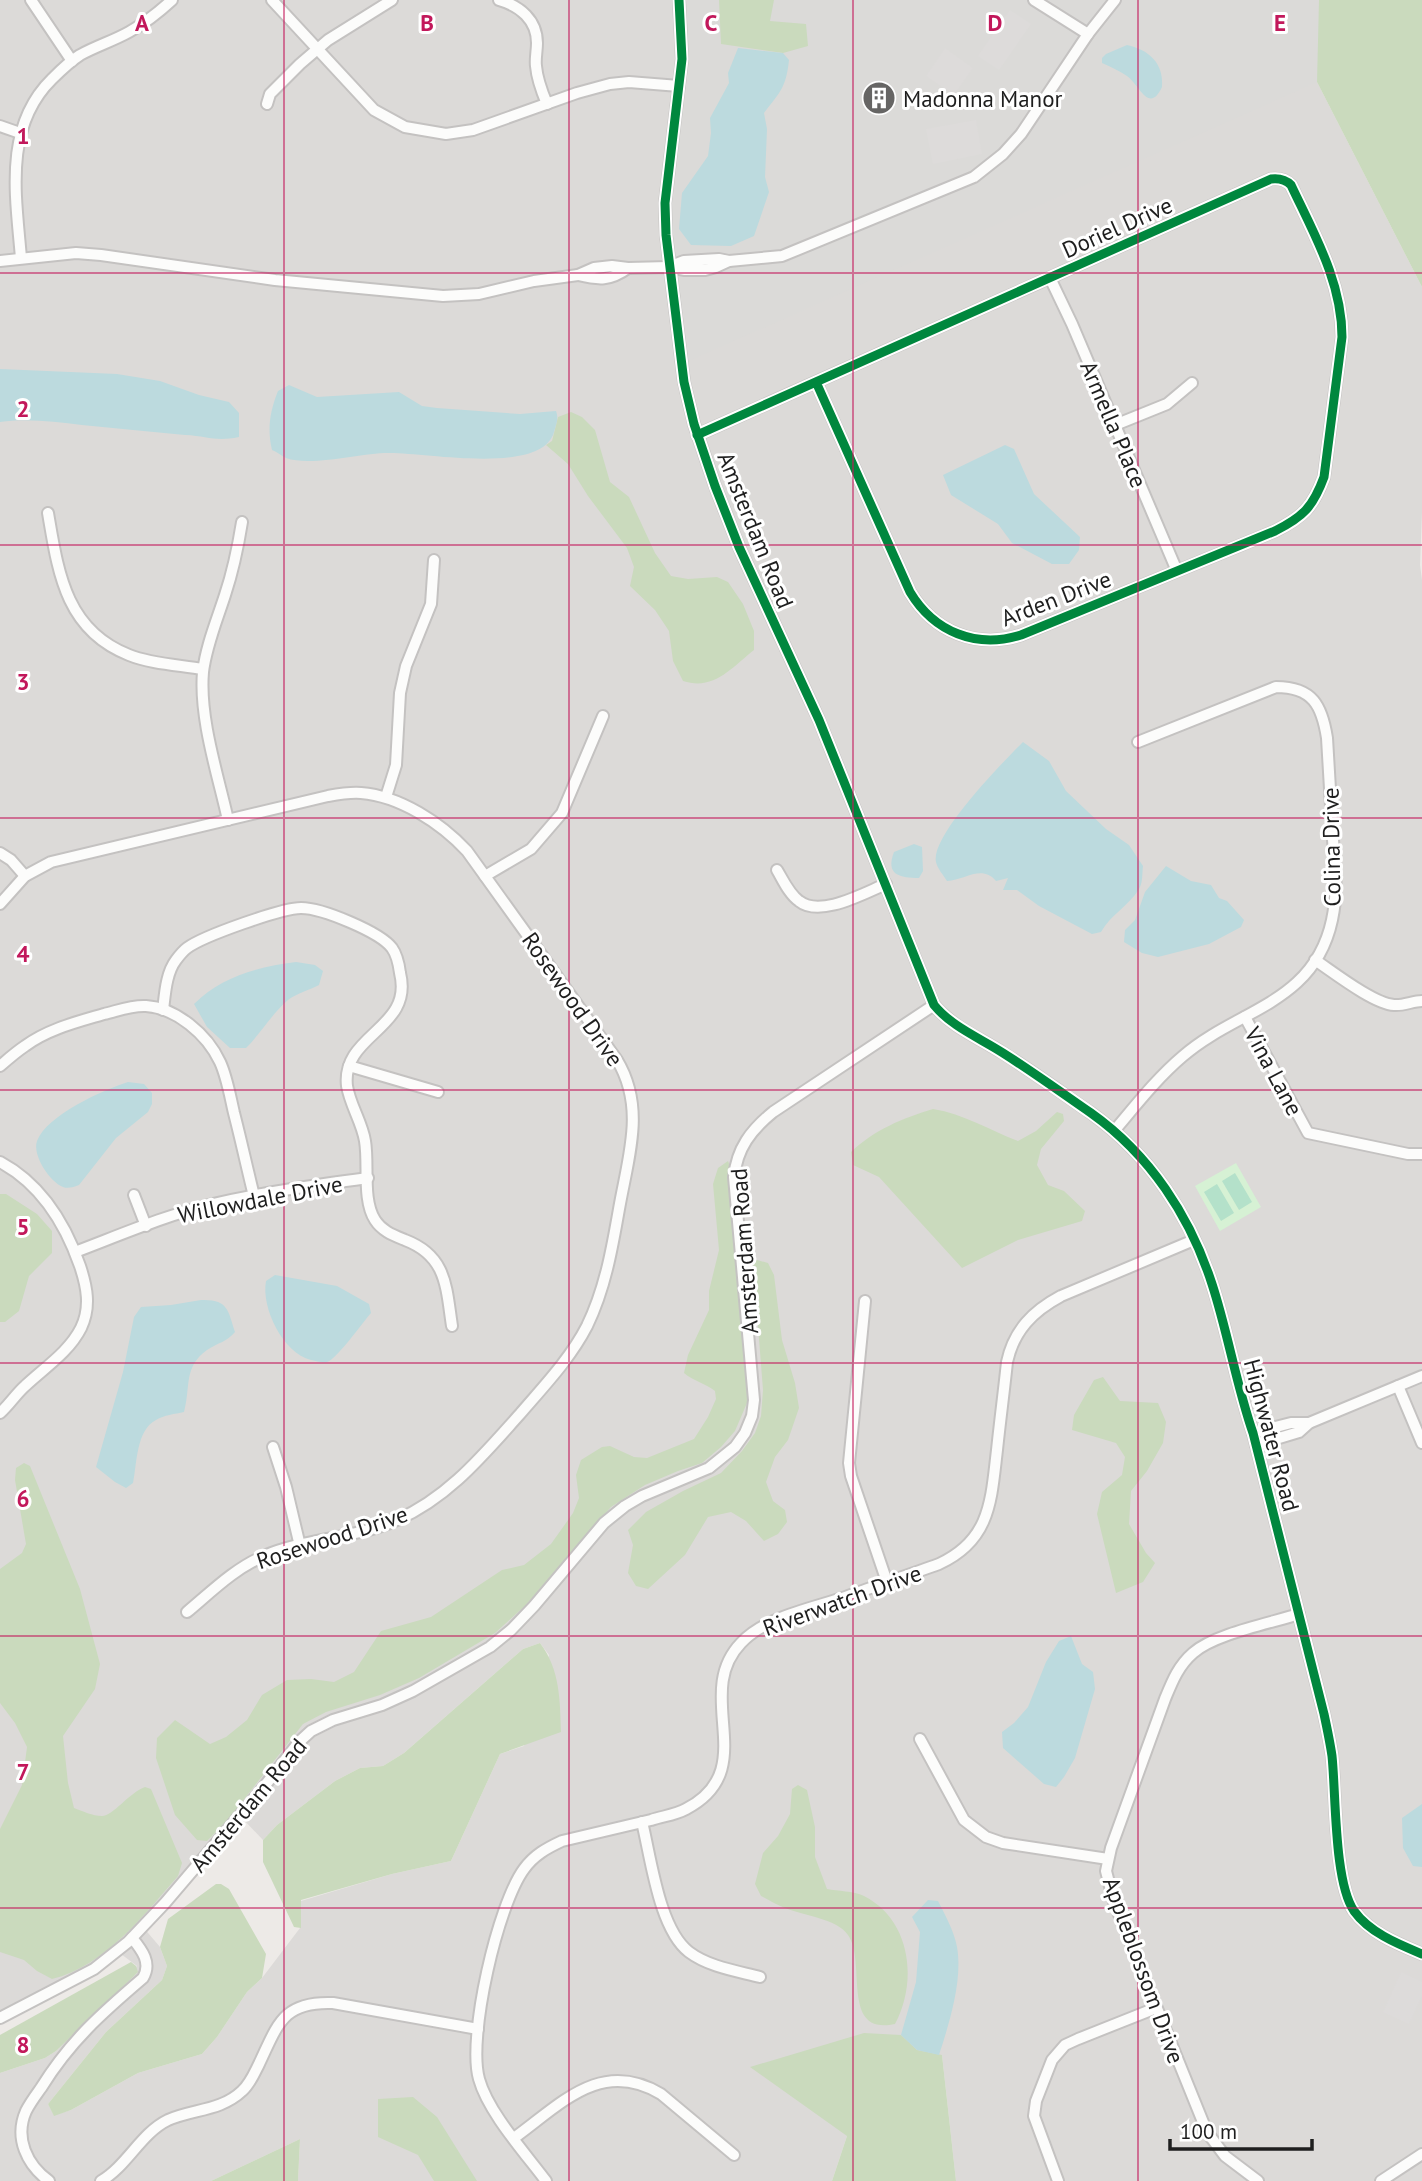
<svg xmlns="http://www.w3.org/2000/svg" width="1422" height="2181" viewBox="0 0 1422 2181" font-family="'PT Sans',sans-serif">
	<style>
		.residential { fill: #dcdad8; fill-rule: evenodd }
		.religious { fill: #dbdad8 }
		.forest { fill: #cadabd }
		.park { fill: #d6f1d4 }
		.pitch { fill: #b4e1ca }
		.parking { fill: #dddbda }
		.water { fill: #bcdade }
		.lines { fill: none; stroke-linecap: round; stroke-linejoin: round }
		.minor-casing { stroke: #c4c2c1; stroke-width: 14 }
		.minor { stroke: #fcfcfb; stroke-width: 10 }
		.cycleway-casing { stroke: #fff; stroke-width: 13 }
		.cycleway { stroke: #00873e; stroke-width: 9 }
		.grid { fill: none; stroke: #c2185b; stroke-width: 2; stroke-opacity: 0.55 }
		.labels { text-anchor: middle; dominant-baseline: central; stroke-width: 6; stroke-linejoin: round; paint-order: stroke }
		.poi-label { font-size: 23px; fill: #1e1e1e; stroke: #fff; text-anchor: start }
		.street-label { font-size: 23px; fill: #1e1e1e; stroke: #fff }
		.grid-label { font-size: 23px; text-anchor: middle; font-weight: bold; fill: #c2185b; stroke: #fff; stroke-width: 6; stroke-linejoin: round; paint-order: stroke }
	</style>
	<rect width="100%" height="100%" fill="#edeae7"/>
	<path class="residential" d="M0,0H1327L1317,82L1422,287V512L1420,565L1422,580V2181H956L942,2055L847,2136L832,2181H298L300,2139L211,2181H0V2073L45,2058L56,2051L137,1966L117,1951L0,2018ZM540,1643L549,1655L524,1746L500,1754L451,1861L392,1874L301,1901L300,1928L262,1978L247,1992L217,2037L202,2054L138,2073L71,2110L54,2115L48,2104L106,2032L162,1980L167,1966L160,1947L143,1927L240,1816L263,1840L277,1825L335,1781L360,1768L383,1766L404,1753L523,1649Z"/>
	<polygon class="religious" points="679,0 1327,0 1317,82 682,364 666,235 682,59"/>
	<g class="forest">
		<polygon points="719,0 774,0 770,21 806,24 808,46 783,53 721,44"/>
		<polygon points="1319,0 1422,0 1422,287 1317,82"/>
		<path d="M571,412L582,417L595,430L610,482L629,497L655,553L671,576L688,579L717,577L728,582L743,604L754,631V650C731,668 714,691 683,681L673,661L669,631L655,610L630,586L634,567L627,548L588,496L568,464L546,445L552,441L558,417Z"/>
		<path d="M933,1109C964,1114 989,1130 1018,1141L1036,1131L1057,1112L1063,1114L1064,1121L1041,1149L1037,1165L1048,1185L1064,1191L1085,1211L1082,1221L1018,1240L962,1268L879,1177L853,1165L851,1152C874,1130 903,1118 933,1109Z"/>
		<path d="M728,1161L730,1166L729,1188L748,1370L747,1403L735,1431L721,1447L702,1463L678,1471L645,1485L611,1507L526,1605L495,1633L419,1678L380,1695L326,1712L303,1724L227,1821L207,1841L197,1840L175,1815L156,1758L157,1738L175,1720L210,1744L226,1737L247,1720L262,1695L287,1680L311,1679L334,1682L354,1672L381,1631L431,1617L502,1570L524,1565L551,1544L573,1513L579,1498L576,1475L581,1460L602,1447L610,1446L634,1457L647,1458L694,1439L708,1417L716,1399L715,1391C705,1383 693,1381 684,1373L688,1355L709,1310V1291L719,1250L713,1184L718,1168Z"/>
		<polygon points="0,1194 6,1194 37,1214 52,1231 52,1253 29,1276 19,1311 5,1322 0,1322"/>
		<polygon points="757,1260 768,1263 774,1275 782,1340 795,1383 799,1408 788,1440 775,1457 766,1482 773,1501 785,1510 787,1522 778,1534 764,1541 746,1521 731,1512 708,1517 685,1555 648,1589 636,1586 628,1573 633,1545 628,1530 646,1512 683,1491 721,1473 742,1451 755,1433 761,1416 763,1390 753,1262"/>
		<polygon points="1103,1377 1120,1401 1158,1403 1166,1422 1163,1443 1147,1471 1131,1491 1129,1524 1146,1553 1155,1563 1143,1582 1116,1593 1097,1514 1102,1492 1122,1475 1125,1457 1116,1443 1072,1430 1074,1415 1094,1380"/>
		<path d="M24,1463L30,1466L80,1589L100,1664L95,1689L63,1736L68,1783L74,1808C82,1811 93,1816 102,1816C113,1816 130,1792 145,1787L151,1789L182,1863L178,1876C144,1915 105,1966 52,1979L37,1971L24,1960L0,1952V1829L22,1785L27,1747L15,1723L0,1703V1569L22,1553L26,1544L15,1480L16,1468Z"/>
		<path d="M540,1643C560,1669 560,1700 561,1732L500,1754L451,1861L392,1874L301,1900V1928L294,1927L263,1862V1840L277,1825L335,1781L360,1768L383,1766L404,1753L523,1649Z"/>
		<path d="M798,1785L807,1790L815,1827V1857L827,1889C838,1891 853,1891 864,1896C911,1920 918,1981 895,2024C840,2036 867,1962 848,1935C838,1919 802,1915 785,1908C777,1905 769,1900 761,1896L755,1884L763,1853L778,1836L790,1814L792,1789Z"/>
		<polygon points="216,1884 221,1884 229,1889 266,1954 262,1978 247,1992 217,2037 202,2054 138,2073 71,2110 54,2116 48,2104 106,2032 162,1980 167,1966 160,1947 168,1919"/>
		<polygon points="131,1962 136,1966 138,1972 56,2051 45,2058 0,2073 0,2035"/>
		<polygon points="864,2033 901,2035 917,2050 942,2055 956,2181 832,2181 847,2136 750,2067"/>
		<polygon points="413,2097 437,2117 477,2181 434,2181 418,2155 378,2137 378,2099"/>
		<polygon points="300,2139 298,2181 211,2181"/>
	</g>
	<polygon class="park" points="1236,1163 1261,1207 1220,1231 1195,1186"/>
	<g class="pitch">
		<polygon points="1235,1173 1252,1202 1239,1210 1222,1181"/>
		<polygon points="1217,1184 1234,1213 1221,1221 1204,1192"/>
	</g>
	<g class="parking">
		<polygon points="1010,10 1031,24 999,70 978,56"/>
		<polygon points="945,48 973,68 954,95 926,76"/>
		<polygon points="976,120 982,154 933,164 926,129"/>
		<polygon points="1401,1972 1422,1982 1422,1996 1409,2024 1383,2012"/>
	</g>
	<g class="water">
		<path d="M1127,45C1149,50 1164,63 1162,87C1149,115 1139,84 1127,76C1120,71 1111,67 1102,63V58L1106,54Z"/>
		<path d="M738,48L783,53L789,60C786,88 780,92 764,113L767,129L765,177L769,192L754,236L731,246L691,245L679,229L682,193L708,156L711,133L710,118L729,83L728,73Z"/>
		<path d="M0,369L117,374L160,381L199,395L229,402L239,413V437C215,442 208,436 185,435C150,432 116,428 82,425C55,422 27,418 0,422Z"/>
		<path d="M289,385L317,397L399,392L422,406L437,408L520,414L556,411C559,419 556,424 554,432C542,476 424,452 388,453C361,453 311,467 286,458C282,456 277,452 272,450C267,429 270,411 278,391Z"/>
		<polygon points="1005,445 1014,449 1034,494 1080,537 1079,550 1069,564 1052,564 1012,543 998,524 951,495 943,475"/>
		<path d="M1023,742L1049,761L1066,791L1106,829L1129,845L1143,866C1142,873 1143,883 1139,889C1129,906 1111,914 1101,932L1092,934L1039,906L1017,890H1003L1008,878L996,881C982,864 965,880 947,881C944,876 937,868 936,862C930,836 1004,761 1023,742Z"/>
		<path d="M914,844L922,847L923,871L919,878C900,878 885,875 894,852Z"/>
		<polygon points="1166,866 1191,881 1211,885 1219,898 1227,901 1244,920 1241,927 1209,944 1158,957 1142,953 1124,942 1125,930 1135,920 1145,892"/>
		<path d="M296,962L315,965L323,971L319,985C310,990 297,993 288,1000C271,1015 261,1033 246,1048H230L207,1027L194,1004C222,976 258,967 296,962Z"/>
		<path d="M128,1082L144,1084L152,1093V1104L148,1112L116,1138L79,1185C74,1187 68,1189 63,1187C50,1182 32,1155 37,1141C47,1115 103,1090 128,1082Z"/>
		<path d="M275,1275L337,1286L369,1304L371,1313C363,1322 336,1360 327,1362C322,1363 317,1361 311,1360C283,1353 261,1308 266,1281Z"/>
		<path d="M201,1300C228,1299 228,1310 235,1332C227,1342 217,1343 207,1350C183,1367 191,1387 184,1412C175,1414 164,1415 156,1420C136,1430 137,1464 133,1483L126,1488L115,1482L96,1467L123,1372L134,1317L141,1307L171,1305Z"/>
		<polygon points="1071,1636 1082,1664 1093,1672 1095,1689 1075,1758 1064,1777 1056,1787 1044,1784 1003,1748 1002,1732 1014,1723 1028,1707 1046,1662 1059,1641"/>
		<polygon points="1422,1804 1422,1867 1413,1866 1403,1848 1402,1818"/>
		<path d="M928,1900L938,1901C945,1915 954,1931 957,1947C963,1980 949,2024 939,2055L917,2050L901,2035L916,1982L920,1932L912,1917Z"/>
	</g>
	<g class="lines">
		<defs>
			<g id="minor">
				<polyline points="31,0 72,61"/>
				<polyline points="272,0 374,110 405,127 446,134 473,130 577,93 610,84 629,82 679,86"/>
				<path d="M499,0C520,6 537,20 537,43C537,51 535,59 536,66C537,79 542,92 547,104"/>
				<path d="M679,0L682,59L665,203L666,235L684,382L694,424L715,486L739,547L819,720L934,1005C952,1027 980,1038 1003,1053C1033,1072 1062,1093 1091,1113C1150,1155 1190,1216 1212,1284C1228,1333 1236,1384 1253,1433L1324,1714C1327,1728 1330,1742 1332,1756C1336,1794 1334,1882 1354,1911C1370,1933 1398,1944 1422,1954"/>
				<polyline points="1034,0 1088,34"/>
				<polyline points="267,104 270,94 300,64 328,40 392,0"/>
				<polyline points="0,126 20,133"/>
				<path d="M21,258C16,197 3,127 52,79C61,70 69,62 80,55C96,46 113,41 129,32C145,23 159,12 172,0"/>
				<polyline points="0,261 76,253 101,255 275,280 443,296 479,294 534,281 578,275 594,268 612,266 628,268 669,267 685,270 705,270 716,267 729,261"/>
				<polyline points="671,266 684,261 719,259 729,261 782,256 974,177 1003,154 1021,134 1088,34 1115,0"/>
				<path d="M578,275C599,280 610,281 628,268"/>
				<polyline points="1050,278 1072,324 1177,571"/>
				<polyline points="1115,425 1167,404 1192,383"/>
				<path d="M697,435L1271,179C1279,178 1285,179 1291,185C1314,234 1342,282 1342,337L1324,477C1313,507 1303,517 1275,531L1021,635C976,649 934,632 910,592L816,382"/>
				<path d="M48,513C58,571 65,630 129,655C151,664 180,665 203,669"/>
				<polyline points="386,797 396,765 400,693 406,666 431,604 434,560"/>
				<path d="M228,820C218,775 199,718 203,672C206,646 217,620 225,595C233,571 238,547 242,522"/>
				<polyline points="0,853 11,860 25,876"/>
				<path d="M777,870C783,880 789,894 799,901C820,918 864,893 886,884"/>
				<polyline points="485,876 531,849 562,813 603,716"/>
				<path d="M0,904L25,876L51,862L328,796C339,794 350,792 361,793C400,796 441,823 467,851L617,1060C646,1108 628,1157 619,1209C612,1249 605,1289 587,1326C570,1359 544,1386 520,1414C483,1455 449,1497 397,1520C354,1539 306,1538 264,1556C235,1568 211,1592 187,1612"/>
				<path d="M1315,960C1333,972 1374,1004 1394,1005C1403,1006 1413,1001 1422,1001"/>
				<path d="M163,1010C165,994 166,973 176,960C179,956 183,951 187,948C203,936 282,908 301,908C322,908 380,932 392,948C397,955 399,965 400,973C414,1029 341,1034 347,1086C350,1105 362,1122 365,1141C369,1164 362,1200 375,1220C382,1231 393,1235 405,1240C447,1256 446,1287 452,1326"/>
				<polyline points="1245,1017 1308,1133 1408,1154 1422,1154"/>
				<path d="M0,1066C8,1059 16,1052 25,1046C48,1029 77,1022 104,1014C117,1011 132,1005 146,1006C176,1008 207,1034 220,1062C227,1077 230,1096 234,1113C241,1140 247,1168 254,1196"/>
				<polyline points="349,1066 438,1092"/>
				<path d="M1114,1131C1136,1105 1157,1078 1183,1056C1237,1009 1314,1004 1332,920C1338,893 1335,867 1333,840C1331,806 1329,772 1327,738C1322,706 1313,687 1276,687L1138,742"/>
				<path d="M0,1162C41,1184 65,1223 80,1266C87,1287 91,1307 81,1328C69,1352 44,1368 25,1386C16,1394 9,1405 0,1413"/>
				<polyline points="134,1195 146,1226"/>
				<path d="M75,1252C120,1235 166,1215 213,1204C264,1192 316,1185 368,1178"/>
				<polyline points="865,1301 849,1463 851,1476 887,1582"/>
				<polyline points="1398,1386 1422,1443"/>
				<polyline points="1253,1433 1291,1423 1309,1423"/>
				<polyline points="1256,1445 1299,1432 1309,1423 1422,1376"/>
				<polyline points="273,1447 286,1487 300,1546"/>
				<polyline points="920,1739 964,1820 986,1837 1003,1843 1108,1859"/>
				<path d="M642,1822C651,1858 659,1929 689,1952C709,1967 737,1971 760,1977"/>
				<path d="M0,2018L94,1969L128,1942L165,1903L263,1788L299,1742L311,1731L333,1720L382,1705L413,1691L490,1647L511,1630L534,1606L604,1523L625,1506L642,1496L709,1468L735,1447L745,1433L752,1416L754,1400L734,1177C737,1148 751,1130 773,1112L934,1005"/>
				<path d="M514,2138C561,2104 601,2058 661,2094L734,2155"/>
				<path d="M49,2181C27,2165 14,2138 26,2111C30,2103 36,2095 41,2088C70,2041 102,2013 143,1978C152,1963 142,1950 132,1938"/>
				<path d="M101,2181C127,2166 141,2133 168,2120C193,2109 221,2111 242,2091C250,2084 254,2074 259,2064C278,2024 283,2001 333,2003L478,2029"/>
				<path d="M546,2181C525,2153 488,2112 479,2079C467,2037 498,1904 524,1869C534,1855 547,1848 562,1841C592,1834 621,1827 651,1820C663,1816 675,1815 686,1809C763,1769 691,1695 741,1643C766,1616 815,1608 848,1596C878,1585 909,1575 939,1564C991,1540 991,1500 997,1450C1000,1421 1004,1391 1007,1362C1014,1330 1033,1311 1061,1296L1194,1240"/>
				<polyline points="1058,2181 1034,2116 1036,2101 1052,2060 1065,2045 1078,2039 1156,2008"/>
				<path d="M1258,2181L1225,2156L1207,2132L1114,1902L1106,1871L1111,1848L1165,1699C1172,1682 1178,1666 1193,1653C1214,1634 1271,1623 1299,1614"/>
				<polyline points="1381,2181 1422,2154"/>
			</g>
		</defs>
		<use href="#minor" class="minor-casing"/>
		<use href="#minor" class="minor"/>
		<defs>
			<g id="cycleway">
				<path d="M679,0L682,59L665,203L666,235L684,382L694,424L715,486L739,547L819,720L934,1005C952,1027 980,1038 1003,1053C1033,1072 1062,1093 1091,1113C1150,1155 1190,1216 1212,1284C1228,1333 1236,1384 1253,1433L1324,1714C1327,1728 1330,1742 1332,1756C1336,1794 1334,1882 1354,1911C1370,1933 1398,1944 1422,1954"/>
				<path d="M697,435L1271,179C1279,178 1285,179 1291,185C1314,234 1342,282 1342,337L1324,477C1313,507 1303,517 1275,531L1021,635C976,649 934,632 910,592L816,382"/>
			</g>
		</defs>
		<use href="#cycleway" class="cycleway-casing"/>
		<use href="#cycleway" class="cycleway"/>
	</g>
	<path class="grid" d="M284,0V2181M569,0V2181M853,0V2181M1138,0V2181M0,273H1422M0,545H1422M0,818H1422M0,1090H1422M0,1363H1422M0,1636H1422M0,1908H1422"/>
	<defs>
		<symbol id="building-disc" viewBox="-11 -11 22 22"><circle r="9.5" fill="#666564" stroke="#fff"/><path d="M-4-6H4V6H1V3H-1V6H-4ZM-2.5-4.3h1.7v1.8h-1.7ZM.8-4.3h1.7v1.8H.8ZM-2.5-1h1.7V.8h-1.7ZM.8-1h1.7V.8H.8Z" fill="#fff"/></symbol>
	</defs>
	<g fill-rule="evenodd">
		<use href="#building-disc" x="860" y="79" width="38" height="38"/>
	</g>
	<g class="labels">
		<g class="poi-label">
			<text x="903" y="98">Madonna Manor</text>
		</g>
		<g class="street-label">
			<text transform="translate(1117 227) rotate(-24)">Doriel Drive</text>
			<text transform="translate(1114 424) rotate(67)">Armella Place</text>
			<text transform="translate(756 530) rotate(68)">Amsterdam Road</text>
			<text transform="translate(1056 598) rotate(-21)">Arden Drive</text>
			<text transform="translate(1331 847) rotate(-91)">Colina Drive</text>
			<text transform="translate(573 999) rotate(55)">Rosewood Drive</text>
			<text transform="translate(1274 1071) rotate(62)">Vina Lane</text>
			<text transform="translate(260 1199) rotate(-11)">Willowdale Drive</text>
			<text transform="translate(744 1251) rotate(-94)">Amsterdam Road</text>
			<text transform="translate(1272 1435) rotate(75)">Highwater Road</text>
			<text transform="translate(332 1537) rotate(-18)">Rosewood Drive</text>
			<text transform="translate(842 1600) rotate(-20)">Riverwatch Drive</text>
			<text transform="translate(248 1805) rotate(-50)">Amsterdam Road</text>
			<text transform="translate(1144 1970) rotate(70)">Appleblossom Drive</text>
		</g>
	</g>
	<g class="grid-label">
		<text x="142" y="31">A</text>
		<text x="427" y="31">B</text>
		<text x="711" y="31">C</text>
		<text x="995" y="31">D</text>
		<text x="1280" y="31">E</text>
		<text x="23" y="144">1</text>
		<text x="23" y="417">2</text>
		<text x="23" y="690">3</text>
		<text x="23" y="962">4</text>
		<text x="23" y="1235">5</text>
		<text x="23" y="1507">6</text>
		<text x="23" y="1780">7</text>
		<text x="23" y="2053">8</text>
	</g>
	<path d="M1170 2139v10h142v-10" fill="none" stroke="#1e1e1e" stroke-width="3.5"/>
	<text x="1180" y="2139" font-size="21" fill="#1e1e1e" stroke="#ffffff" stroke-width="5" paint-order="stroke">100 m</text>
</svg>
